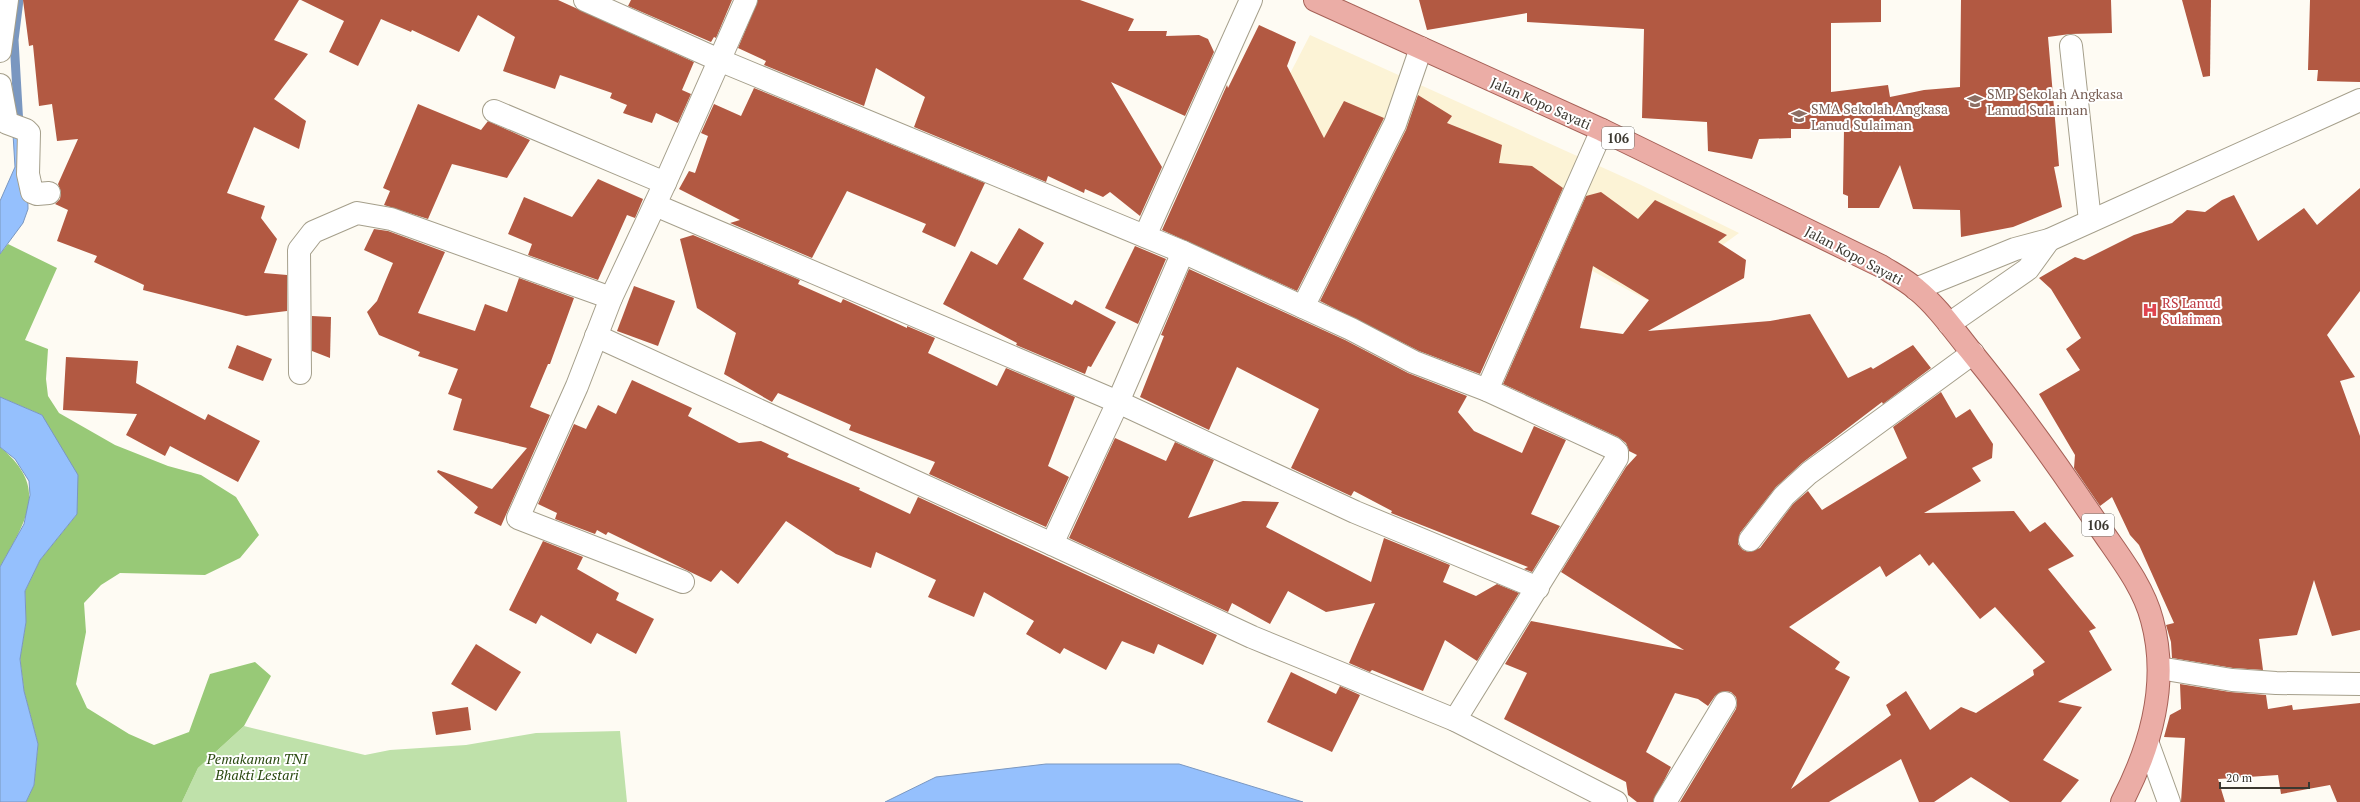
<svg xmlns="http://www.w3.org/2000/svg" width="2360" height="802" viewBox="0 0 2360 802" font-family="'PT Serif',serif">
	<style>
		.built { fill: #fcf3d6 }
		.green { fill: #bfe1aa }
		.forest { fill: #98c977 }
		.water { fill: #95c0fd; stroke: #7a97c0 }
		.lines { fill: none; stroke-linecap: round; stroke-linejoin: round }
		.stream { stroke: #7a97c0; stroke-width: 9 }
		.building { fill: #b25942; fill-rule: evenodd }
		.street-casing { stroke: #a59f8b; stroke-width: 24 }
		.primary-casing { stroke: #a56056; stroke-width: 24 }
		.street { stroke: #fff; stroke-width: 22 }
		.primary { stroke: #ebada6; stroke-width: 22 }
		.labels { text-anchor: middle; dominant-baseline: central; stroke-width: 4; stroke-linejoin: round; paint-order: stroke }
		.shield { fill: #fff; stroke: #76746e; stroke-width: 1 }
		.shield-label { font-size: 13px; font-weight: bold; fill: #3b3830 }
		.education-label { font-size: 14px; fill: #785e54; stroke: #fff; text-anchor: start }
		.street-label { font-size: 14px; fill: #3b3830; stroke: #fff }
		.health-label { font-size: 14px; fill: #be3a42; stroke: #fff; text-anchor: start }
		.park-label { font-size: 14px; font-style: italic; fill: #2a4910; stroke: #fff }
	</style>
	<rect width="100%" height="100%" fill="#fefbf3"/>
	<polygon class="built" points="1310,35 1639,184 1739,233 1647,300 1551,249 1512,328 1396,274 1362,331 1324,313 1364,187 1254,143"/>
	<polygon class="green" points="244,726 365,755 390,750 466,745 536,733 620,731 627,802 182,802 198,768"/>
	<g class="forest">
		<polygon points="8,244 57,268 25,340 48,349 46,379 48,396 59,413 115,445 168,466 201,475 236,497 259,535 240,558 205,575 120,573 101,585 84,603 86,632 76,684 87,708 129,734 154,745 189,732 210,674 255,662 271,676 244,726 198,768 182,802 26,802 34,785 38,744 24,691 20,658 26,622 25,591 40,560 77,514 42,415 0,397 0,254"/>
		<path d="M0,447C50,488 26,520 0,567Z"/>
	</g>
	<g class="water">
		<polygon points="13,134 27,136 28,209 23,223 0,254 0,201 15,167"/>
		<polygon points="0,397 42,415 78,475 77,514 40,560 25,591 26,622 20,659 24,691 38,744 34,785 26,802 0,802 0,567 24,524 30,495 29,481 15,459 0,447"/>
		<polygon points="1046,764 1179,764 1303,802 885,802 936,777"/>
	</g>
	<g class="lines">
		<polyline class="stream" points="19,0 14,40 19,126"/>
	</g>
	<g class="building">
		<polygon points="23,0 299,0 274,40 308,54 274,99 306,121 299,149 254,127 227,193 265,206 261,218 277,239 264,273 287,275 287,311 246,316 143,290 144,285 94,262 97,256 57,241 68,210 55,204 60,199 61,192 58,184 78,139 57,141 52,104 39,106 33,45 29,46"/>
		<polygon points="301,0 558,0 694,62 682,90 691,94 678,123 656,113 652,123 623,113 627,105 610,98 612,93 560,75 555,89 503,71 515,37 478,15 459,52 412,30 411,32 381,19 358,66 329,52 344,21"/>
		<polygon points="631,0 732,0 716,38 714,37 711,42 628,6"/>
		<polygon points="758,0 1080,0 1134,19 1128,31 1167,31 1166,36 1199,35 1208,39 1214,52 1185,116 1111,82 1162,167 1140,216 1110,192 1103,197 1085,189 1084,193 1048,176 1046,182 914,127 925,97 876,68 864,106 764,65 766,61 738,48"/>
		<polygon points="1419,0 1527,0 1527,8 1527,0 1881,0 1881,22 1831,23 1831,92 1888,85 1890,97 1924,90 1960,87 1961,0 2111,0 2112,33 2070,34 2048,37 2059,166 2054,167 2062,207 2013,227 1961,237 1960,210 1913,209 1900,165 1879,208 1848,208 1848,196 1843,194 1844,129 1791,129 1791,138 1759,139 1752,159 1708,151 1707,122 1642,118 1644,29 1527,22 1527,13 1427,30"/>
		<polygon points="2182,0 2211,0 2210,76 2203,77"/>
		<polygon points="2310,0 2360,0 2360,82 2317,81 2318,70 2308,70"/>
		<polygon points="1259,25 1296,42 1287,66 1324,138 1344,101 1384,118 1297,291 1162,230 1227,85 1228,88"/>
		<polygon points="754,88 985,183 955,247 922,232 926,224 847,191 812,258 730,223 740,220 679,189 689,171 695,173 708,136 701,133 714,104 741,116"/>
		<polygon points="1418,95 1452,116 1447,123 1502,145 1499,163 1532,166 1563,188 1480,374 1419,351 1320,301 1406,130"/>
		<polygon points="418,104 481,130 488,121 530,140 507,178 452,164 428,219 384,205 390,191 383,188"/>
		<polygon points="598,179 643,199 635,218 627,215 598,280 528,255 532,244 508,234 524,197 572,217"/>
		<polygon points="2360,188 2360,291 2327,335 2355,377 2340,381 2360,436 2360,630 2332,636 2314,580 2297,635 2259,639 2263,670 2233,668 2172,658 2171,642 2166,625 2174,623 2139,545 2130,535 2112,497 2100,506 2074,468 2075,455 2039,394 2080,370 2066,349 2081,338 2051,289 2039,278 2075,257 2084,260 2134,235 2172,223 2187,210 2205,212 2222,200 2234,195 2258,241 2304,208 2317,225"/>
		<path d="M1601,192L1638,219L1655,200L1727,235L1718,242L1746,260L1744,278L1648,331L1770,321L1810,314L1848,378L1871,367L1873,369L1913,345L1931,368L1883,404L1882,402L1802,463L1776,487L1740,533L1738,544L1743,550L1749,552L1760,548L1793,504L1808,491L1822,510L1907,458L1893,427L1941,392L1956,418L1970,409L1993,444L1992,458L1972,468L1981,481L1924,513L2014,511L2030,532L2045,522L2074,556L2048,569L2096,628L2089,631L2112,670L2058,702L2082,707L2043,760L2079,780L2061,802H2010L1971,777L1934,802H1919L1901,759L1829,802H1680L1736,709L1737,703L1736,697L1731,692L1725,691L1715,696L1708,706L1698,699L1675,693L1646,752L1671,767L1653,802H1637L1628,795L1626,782L1504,719L1527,673L1505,664L1531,621L1684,650L1561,572L1626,467L1637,455L1629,451L1626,443L1618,437L1503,384L1586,196ZM1593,266L1649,300L1623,334L1580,328ZM1920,554L1929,566L1933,562L1980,619L1995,607L2045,662L2033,670L2034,675L1976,713L1961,707L1930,730L1906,691L1886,705L1891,715L1791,789L1850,677L1835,669L1840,662L1789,627L1880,566L1886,577Z"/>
		<polygon points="1019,228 1044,243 1023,279 1072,305 1075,300 1116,322 1091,367 1088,366 1085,374 1016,345 1017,343 943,304 971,251 997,265"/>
		<polygon points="374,229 388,231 445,252 418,313 475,331 485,304 507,312 519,278 574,298 550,364 548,364 530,407 550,415 501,526 474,513 478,507 437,472 438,470 492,489 527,448 453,430 462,399 448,394 458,369 418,356 420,352 379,335 367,312 377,301 393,263 364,250"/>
		<polygon points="693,235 800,280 798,284 841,303 843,299 907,328 907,326 935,338 928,353 997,386 1006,368 1075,397 1048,466 1069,477 1046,527 929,474 935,462 849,430 851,425 778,393 772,402 724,374 736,333 697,308 680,239"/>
		<polygon points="1135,246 1166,259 1138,324 1105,308"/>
		<polygon points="1189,269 1345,340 1408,373 1467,396 1458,412 1474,431 1522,453 1534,426 1566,440 1531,514 1560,526 1532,572 1524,569 1528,567 1391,513 1392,511 1354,491 1351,496 1291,468 1319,409 1237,367 1209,430 1140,397 1164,336 1161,335"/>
		<polygon points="634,286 675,301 658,346 617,331"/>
		<polygon points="312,316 331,317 330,358 312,351"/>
		<polygon points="237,345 272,359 263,381 228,368"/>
		<polygon points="66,357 138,361 136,383 205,420 208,414 260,441 238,482 170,446 165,456 126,435 137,414 63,410"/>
		<polygon points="632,380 692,408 688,416 739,443 761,441 789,454 787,457 860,488 859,490 910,514 918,497 1217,635 1203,665 1158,644 1154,654 1122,641 1106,670 1064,648 1060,654 1026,634 1034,621 984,592 974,617 928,597 936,580 876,552 871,568 836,554 786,521 738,584 721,570 711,582 608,532 606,535 597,530 595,534 555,519 557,513 538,504 574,424 586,429 598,405 616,414"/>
		<polygon points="1115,438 1166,461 1175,442 1214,460 1188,518 1243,501 1279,502 1266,527 1371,582 1384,538 1450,565 1443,582 1476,596 1497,584 1519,593 1477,661 1445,640 1423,691 1372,670 1370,672 1349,663 1375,603 1326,612 1288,591 1270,624 1232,603 1228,612 1069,538"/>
		<polygon points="543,541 583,557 577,569 619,593 616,600 654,619 636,654 597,633 591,644 541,615 536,624 509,610"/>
		<polygon points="476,644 521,672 496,711 451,684"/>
		<polygon points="1291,672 1336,694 1340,686 1360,695 1332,752 1267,722"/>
		<polygon points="2180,684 2230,692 2266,695 2268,709 2292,705 2293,710 2360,703 2360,802 2337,802 2330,785 2281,794 2278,775 2218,779 2225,802 2181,802 2185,738 2164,737 2170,715 2181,709"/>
		<polygon points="468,707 471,730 436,735 432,712"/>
	</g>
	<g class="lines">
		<defs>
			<g id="street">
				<polyline points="585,0 719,60 1183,252 1351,329 1414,362 1487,390 1613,448 1617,452 1617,458 1455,720"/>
				<polyline points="2071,46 2090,221"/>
				<polyline points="0,51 7,0"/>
				<polyline points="0,85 7,123 26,130 29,133 28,174 32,192 37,194 49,193"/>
				<polyline points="494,111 665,183"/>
				<polyline points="655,205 1118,402 1355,512 1538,588"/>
				<polyline points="1145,236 1251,0"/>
				<polyline points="1916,289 2015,249 2049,240 2360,100"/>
				<polyline points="1303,307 1395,124 1421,48"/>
				<polyline points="1949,324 2028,269 2049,240"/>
				<polyline points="596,336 1052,544 1118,402 1183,252"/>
				<polyline points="300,373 299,250 313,232 357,213 391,219 611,298"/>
				<polyline points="1487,390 1602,130"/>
				<polyline points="1750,540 1784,496 1809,473 1973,353"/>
				<polyline points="1052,544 1252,637 1455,720 1616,802"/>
				<polyline points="683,582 518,518 577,386 611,298 665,183 746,0"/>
				<polyline points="2159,668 2232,680 2276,683 2360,684"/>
				<polyline points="2148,744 2169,802"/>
				<polyline points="1665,802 1725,703"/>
			</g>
			<path id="primary" d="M1315,0L1602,130L1881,266C1892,273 1906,280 1916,289C1936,305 1953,329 1969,349C2015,405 2058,465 2098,525C2118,555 2143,585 2152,620C2169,682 2151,746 2122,802"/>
		</defs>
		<use href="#street" class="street-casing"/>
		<use href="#primary" class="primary-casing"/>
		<use href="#street" class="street"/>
		<use href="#primary" class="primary"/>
	</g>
	<defs>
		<symbol id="school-bare" viewBox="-9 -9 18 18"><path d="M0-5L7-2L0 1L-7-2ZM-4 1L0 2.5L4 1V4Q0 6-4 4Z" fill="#8d6e63" stroke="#fff" stroke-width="2.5" paint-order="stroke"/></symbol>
		<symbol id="hospital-bare" viewBox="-9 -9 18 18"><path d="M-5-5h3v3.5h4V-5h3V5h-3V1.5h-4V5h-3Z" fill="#e0444e" stroke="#fff" stroke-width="2.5" paint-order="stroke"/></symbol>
	</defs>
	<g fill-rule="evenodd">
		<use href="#school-bare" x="1964" y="90" width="22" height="22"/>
		<use href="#school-bare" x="1788" y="105" width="22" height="22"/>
		<use href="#hospital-bare" x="2139" y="299" width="22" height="22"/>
	</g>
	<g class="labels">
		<g class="shield">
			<rect x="1602" y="127" width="32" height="22" rx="3"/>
			<rect x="2082" y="514" width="32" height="22" rx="3"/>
		</g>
		<g class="shield-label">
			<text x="1618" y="138">106</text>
			<text x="2098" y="525">106</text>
		</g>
		<g class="education-label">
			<text x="1987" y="93">SMP Sekolah Angkasa<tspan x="1987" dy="16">Lanud Sulaiman</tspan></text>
			<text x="1811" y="108">SMA Sekolah Angkasa<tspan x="1811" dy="16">Lanud Sulaiman</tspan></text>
		</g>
		<g class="street-label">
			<text transform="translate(1541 103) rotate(24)">Jalan Kopo Sayati</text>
			<text transform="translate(1854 255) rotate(28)">Jalan Kopo Sayati</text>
		</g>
		<g class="health-label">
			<text x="2162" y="302">RS Lanud<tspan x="2162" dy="16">Sulaiman</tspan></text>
		</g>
		<g class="park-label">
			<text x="257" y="758">Pemakaman TNI<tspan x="257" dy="16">Bhakti Lestari</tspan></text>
		</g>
	</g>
	<path d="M2220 782v6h89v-6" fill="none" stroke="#3b3830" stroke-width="2"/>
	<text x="2226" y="782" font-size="12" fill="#3b3830" stroke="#ffffff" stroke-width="3" paint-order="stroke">20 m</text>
</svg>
